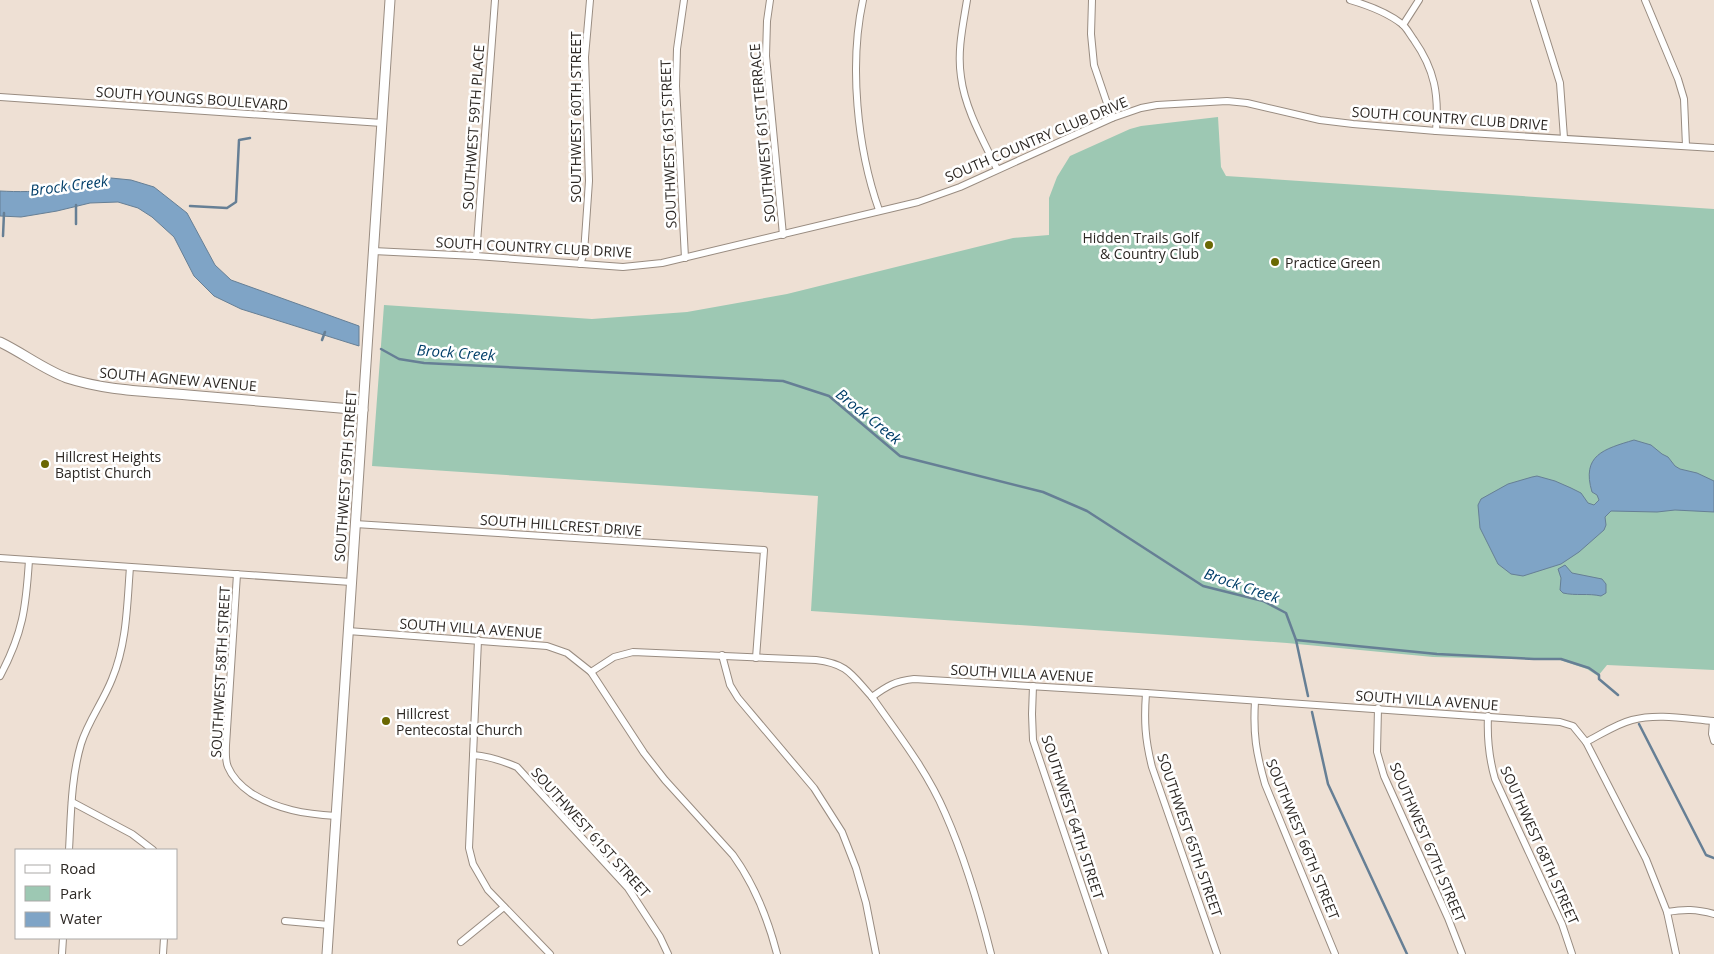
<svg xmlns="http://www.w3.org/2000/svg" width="1714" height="954" viewBox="0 0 1714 954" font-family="'Open Sans',sans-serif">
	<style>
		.green { fill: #9dc8b3 }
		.water { fill: #7fa4c6; stroke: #667f95 }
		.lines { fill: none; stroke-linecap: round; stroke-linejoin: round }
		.stream { stroke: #667f95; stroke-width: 2.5 }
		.street-casing { stroke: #998c81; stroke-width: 8 }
		.secondary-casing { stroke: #998c81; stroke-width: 11 }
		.street { stroke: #fff; stroke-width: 6 }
		.secondary { stroke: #fff; stroke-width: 9 }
		.poi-dot { fill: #6a6803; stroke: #fff; stroke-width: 2 }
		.labels { text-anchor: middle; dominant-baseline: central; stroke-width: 5; stroke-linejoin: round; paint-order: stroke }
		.street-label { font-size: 14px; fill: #2d2824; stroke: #fff }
		.poi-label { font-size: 14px; fill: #2d2824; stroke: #fff; text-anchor: start }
		.water-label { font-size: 15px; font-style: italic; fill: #003e69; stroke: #fff }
	</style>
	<rect width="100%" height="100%" fill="#eee0d4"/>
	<polygon class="green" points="1218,117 1221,167 1226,176 1714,209 1714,670 1607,665 1598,676 1587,669 1560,660 1433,657 1287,643 811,611 818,496 372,466 384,305 592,319 687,312 787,294 1013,238 1049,235 1049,198 1057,177 1070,156 1130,129 1141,126"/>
	<g class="water">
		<path d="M111,178L131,180L154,187L187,213L215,265L231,280L359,326V346L241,309L214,296L194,276L174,237L152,217L138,208L118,202L90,203L57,211L21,217L0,216V191C18,192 37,192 54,189C75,185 89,179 111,178Z"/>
		<path d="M1634,440L1651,445L1662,454L1668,457L1675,466L1680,469L1697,473L1714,481V512L1675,510L1657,512L1611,511L1605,517L1606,525L1604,530L1579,552L1561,564L1523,576L1511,574L1498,564L1480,528L1478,505L1481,499L1508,484L1532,477L1537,476L1555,481L1571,488L1581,493L1588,503L1594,505L1599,500L1597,495L1592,492C1581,455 1604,449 1634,440Z"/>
		<path d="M1565,565L1572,573L1602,579L1606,584V593L1601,596C1588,593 1576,596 1563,593L1560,590L1561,578L1558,569Z"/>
	</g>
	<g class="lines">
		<g class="stream">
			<polyline points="190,206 227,208 236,202 239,140 250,138"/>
			<polyline points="76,224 76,205"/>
			<polyline points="3,236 4,213"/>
			<polyline points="322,340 325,332"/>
			<polyline points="381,349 399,359 424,363 783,381 829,396 900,456 1043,492 1087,511 1203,586 1263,601 1286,613 1296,640 1308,696"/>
			<polyline points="1296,640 1437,654 1534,659 1561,659 1589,668 1599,675 1599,679 1618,695"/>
			<polyline points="1312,712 1328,784 1407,954"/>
			<polyline points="1639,724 1706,855 1714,858"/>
		</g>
		<defs>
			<g id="street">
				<polyline points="684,0 677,49 676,86 685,258"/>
				<polyline points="770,0 767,21 766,56 783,235"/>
				<path d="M863,0C849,64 857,148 879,210"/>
				<path d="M967,0C963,25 957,51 961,77C965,109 983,140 997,169"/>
				<polyline points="1092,0 1091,34 1094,65 1112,118"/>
				<path d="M1350,0C1367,5 1388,13 1402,24C1407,28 1410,35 1414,40C1435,70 1439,95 1436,131"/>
				<polyline points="1534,0 1560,83 1564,138"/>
				<polyline points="1645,0 1678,79 1684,99 1686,146"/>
				<polyline points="1403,25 1419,0"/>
				<polyline points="0,97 382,123"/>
				<polyline points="373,251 476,256 623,267 662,263 918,202 960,187 1112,118 1141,108 1157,105 1227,101 1247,103 1320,120 1353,124 1436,131 1714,148"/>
				<polyline points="476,256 495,0"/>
				<polyline points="580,264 584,253 589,181 585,57 590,0"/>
				<polyline points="355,524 764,550 756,658"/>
				<polyline points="0,558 351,582"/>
				<path d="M237,574L226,745C226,752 225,760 228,767C233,779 241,786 251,793C278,810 305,814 336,816"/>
				<path d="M348,631L547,646L567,653L591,672L614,657L633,652L816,660C848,664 851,674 872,697C887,686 895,681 914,679L1146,693L1560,722L1573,726L1586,742C1600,735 1616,724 1632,720C1658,713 1687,719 1714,721"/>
				<polyline points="478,640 469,848 473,864 488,890 550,954"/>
				<polyline points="722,655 730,685 738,698 814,788 842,832 856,868 866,903 876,954"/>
				<path d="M591,672L644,753L665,780L733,855C754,884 768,919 777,954"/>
				<path d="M0,676C23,633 26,607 29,560"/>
				<polyline points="1033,686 1032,714 1033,740 1105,954"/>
				<path d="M1146,693C1144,721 1145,739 1152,767L1217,954"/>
				<path d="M872,697C898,734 927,771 945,813C965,858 979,906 991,954"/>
				<path d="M1255,701C1253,734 1256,752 1265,784L1335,954"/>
				<polyline points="1378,708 1377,752 1384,776 1448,918 1462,954"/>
				<path d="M1488,716C1487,738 1489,758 1495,779L1562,924L1572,954"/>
				<polyline points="1713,721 1712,734 1714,741"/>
				<polyline points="1586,742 1646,859 1667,912 1676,954"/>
				<path d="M473,755C489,756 503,761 517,767L628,888L660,937L668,954"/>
				<polyline points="72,802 132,834 153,850"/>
				<path d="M69,850C71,815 71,778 81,744C88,721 103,702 112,679C127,643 127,605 130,567"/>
				<path d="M1667,912C1685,909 1696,909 1714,914"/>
				<polyline points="285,921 329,925"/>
				<polyline points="461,942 504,907"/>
				<polyline points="62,954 63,938"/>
				<polyline points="163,954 164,938"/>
			</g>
			<g id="secondary">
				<path d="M0,342C23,353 43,369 67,378C107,391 147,391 188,395C246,400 305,405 363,410"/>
				<polyline points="327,954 390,0"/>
			</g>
		</defs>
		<use href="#street" class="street-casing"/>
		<use href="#secondary" class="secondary-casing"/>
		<use href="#street" class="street"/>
		<use href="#secondary" class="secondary"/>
	</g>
	<g class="poi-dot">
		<circle cx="1209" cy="245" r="5"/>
		<circle cx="1275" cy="262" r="5"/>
		<circle cx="45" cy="464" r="5"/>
		<circle cx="386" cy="721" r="5"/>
	</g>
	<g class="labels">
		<g class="street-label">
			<text transform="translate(192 98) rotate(4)">SOUTH YOUNGS BOULEVARD</text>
			<text transform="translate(575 117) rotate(-90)">SOUTHWEST 60TH STREET</text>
			<text transform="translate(1450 118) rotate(4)">SOUTH COUNTRY CLUB DRIVE</text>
			<text transform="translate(473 127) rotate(-86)">SOUTHWEST 59TH PLACE</text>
			<text transform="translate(762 133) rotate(-95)">SOUTHWEST 61ST TERRACE</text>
			<text transform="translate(1036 139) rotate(-23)">SOUTH COUNTRY CLUB DRIVE</text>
			<text transform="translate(668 144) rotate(-92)">SOUTHWEST 61ST STREET</text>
			<text transform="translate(534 247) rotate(3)">SOUTH COUNTRY CLUB DRIVE</text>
			<text transform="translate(178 379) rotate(5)">SOUTH AGNEW AVENUE</text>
			<text transform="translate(345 476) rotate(-86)">SOUTHWEST 59TH STREET</text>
			<text transform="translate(561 525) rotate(4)">SOUTH HILLCREST DRIVE</text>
			<text transform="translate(471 628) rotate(4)">SOUTH VILLA AVENUE</text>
			<text transform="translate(220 672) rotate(-87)">SOUTHWEST 58TH STREET</text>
			<text transform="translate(1022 673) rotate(3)">SOUTH VILLA AVENUE</text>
			<text transform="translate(1427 700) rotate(4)">SOUTH VILLA AVENUE</text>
			<text transform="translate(1073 817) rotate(72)">SOUTHWEST 64TH STREET</text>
			<text transform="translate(591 832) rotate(48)">SOUTHWEST 61ST STREET</text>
			<text transform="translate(1190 835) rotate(71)">SOUTHWEST 65TH STREET</text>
			<text transform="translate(1303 839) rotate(68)">SOUTHWEST 66TH STREET</text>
			<text transform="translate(1428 842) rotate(67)">SOUTHWEST 67TH STREET</text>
			<text transform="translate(1540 845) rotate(66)">SOUTHWEST 68TH STREET</text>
		</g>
		<g class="poi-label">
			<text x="1199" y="237" text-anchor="end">Hidden Trails Golf<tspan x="1199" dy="16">&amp; Country Club</tspan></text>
			<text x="1285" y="262">Practice Green</text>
			<text x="55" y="456">Hillcrest Heights<tspan x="55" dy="16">Baptist Church</tspan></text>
			<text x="396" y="713">Hillcrest<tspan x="396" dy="16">Pentecostal Church</tspan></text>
		</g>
		<g class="water-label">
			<text transform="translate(69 185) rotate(-7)">Brock Creek</text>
			<text transform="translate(456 352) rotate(4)">Brock Creek</text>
			<text transform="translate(869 416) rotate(39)">Brock Creek</text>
			<text transform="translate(1242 585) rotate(19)">Brock Creek</text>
		</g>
	</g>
	<rect x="15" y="849" width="162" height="90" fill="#ffffff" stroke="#aba9a7"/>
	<rect x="25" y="865" width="25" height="8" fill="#ffffff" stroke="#aba9a7"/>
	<text x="60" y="874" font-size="15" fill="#2d2824">Road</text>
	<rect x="25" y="886" width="25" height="15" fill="#9dc8b3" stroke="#aba9a7"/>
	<text x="60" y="899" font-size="15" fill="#2d2824">Park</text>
	<rect x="25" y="912" width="25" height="15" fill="#7fa4c6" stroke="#aba9a7"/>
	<text x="60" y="924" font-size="15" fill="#2d2824">Water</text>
</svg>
